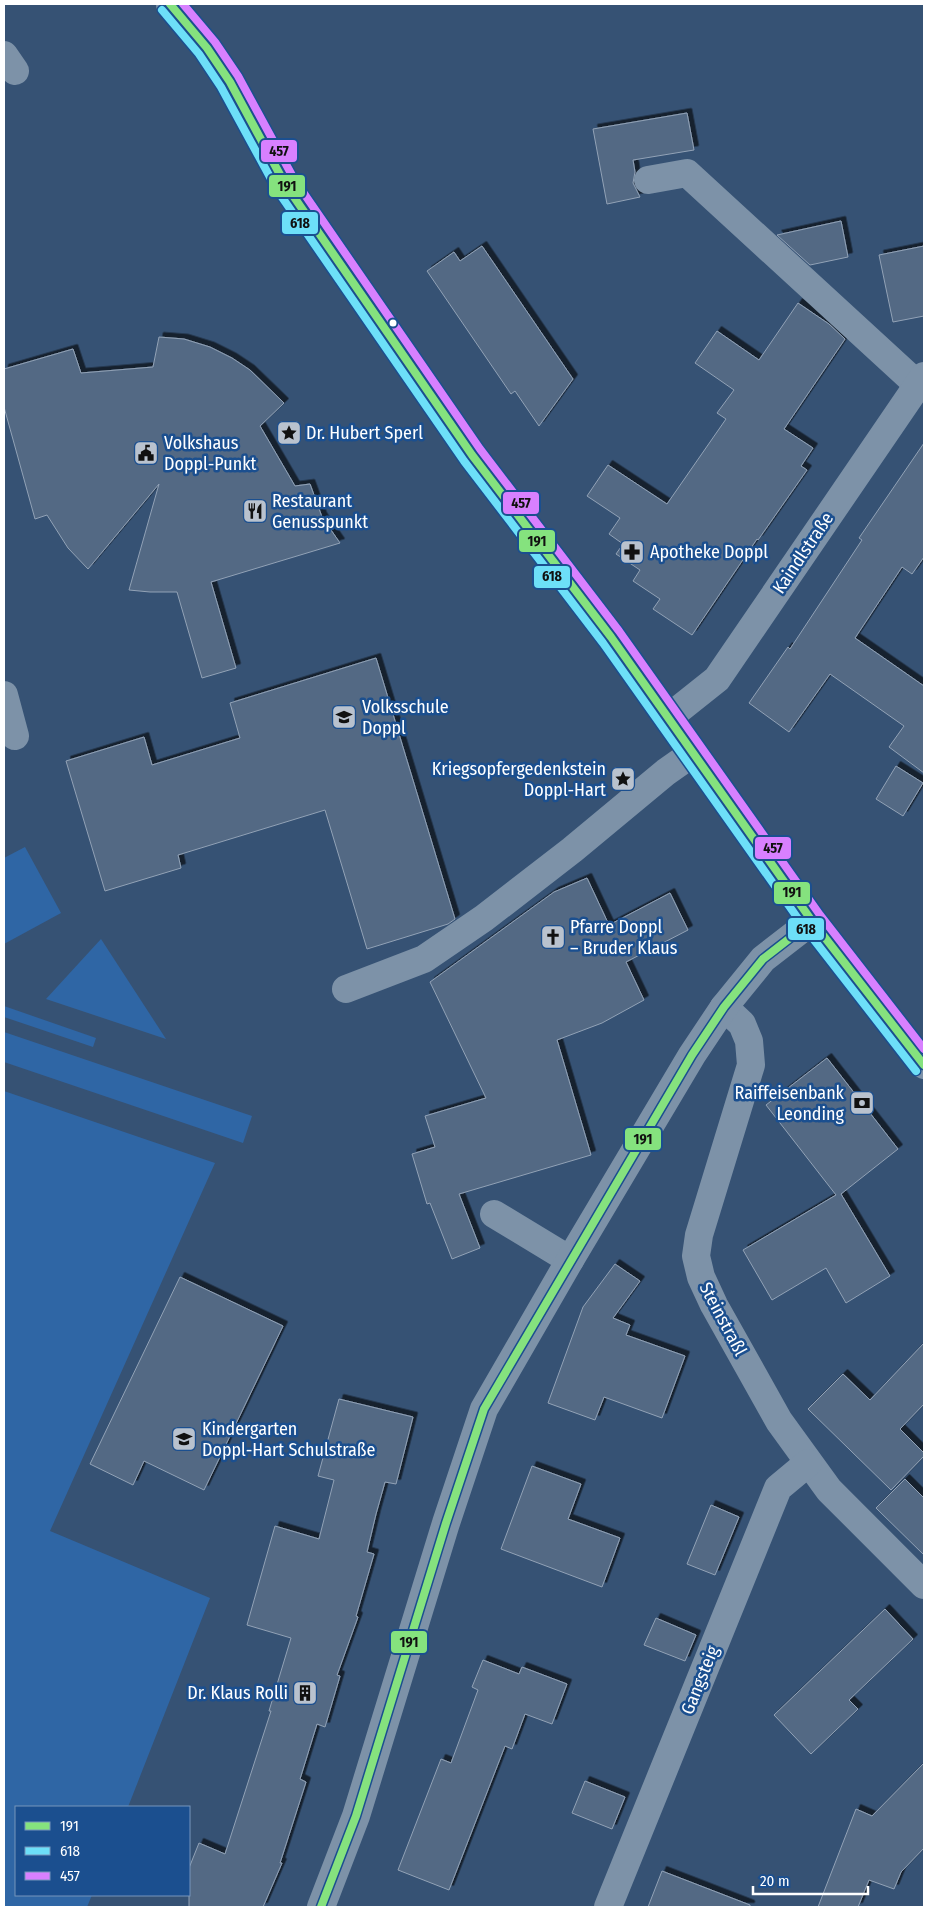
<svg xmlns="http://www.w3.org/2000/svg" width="928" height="1911" viewBox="0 0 928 1911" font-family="'Fira Sans Condensed',sans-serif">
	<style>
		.green { fill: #2f66a5 }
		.building { fill: #526984; stroke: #92a2b6; filter: url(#shadow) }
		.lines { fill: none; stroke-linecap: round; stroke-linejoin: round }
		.minor { stroke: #7d92a8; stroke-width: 28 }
		.bus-1-casing { stroke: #1b4f8f; stroke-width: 11 }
		.bus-2-casing { stroke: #1b4f8f; stroke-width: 11 }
		.bus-3-casing { stroke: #1b4f8f; stroke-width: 11 }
		.bus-1 { stroke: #85e27e; stroke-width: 8 }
		.bus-2 { stroke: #6ddff8; stroke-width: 8 }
		.bus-3 { stroke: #d880ff; stroke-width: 8 }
		.bus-dot { fill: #fff; stroke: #1b4f8f; stroke-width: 2 }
		.labels { text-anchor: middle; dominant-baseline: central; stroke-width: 5; stroke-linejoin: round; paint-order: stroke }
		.poi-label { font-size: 18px; fill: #fff; stroke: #1b4f8f; text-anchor: start }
		.street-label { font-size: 18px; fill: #fff; stroke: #1b4f8f }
		.line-badge { stroke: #1b4f8f; stroke-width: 2 }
		.pale-badge-label { font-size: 14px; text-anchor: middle; font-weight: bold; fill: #111 }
	</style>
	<defs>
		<filter id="shadow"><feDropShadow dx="4.5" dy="-4.5" stdDeviation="0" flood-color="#0009"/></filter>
	</defs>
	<rect width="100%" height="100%" fill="#365274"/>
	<g class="green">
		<polygon points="25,847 61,913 4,944 4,858"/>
		<polygon points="101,939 166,1039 46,999"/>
		<polygon points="4,1006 96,1038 93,1047 4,1017"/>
		<polygon points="4,1032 252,1116 243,1143 4,1062"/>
		<polygon points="4,1091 215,1163 50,1531 210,1598 128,1807 16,1807 16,1895 92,1895 87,1907 4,1907"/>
	</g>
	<g class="building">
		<polygon points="687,113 694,150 633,160 635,172 633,183 640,197 607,204 593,129"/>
		<polygon points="841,221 848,257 810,265 777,235"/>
		<polygon points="482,246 573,379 539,426 515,391 511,394 427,271 454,252 460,261"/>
		<polygon points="924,246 924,316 893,322 879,255"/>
		<polygon points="798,303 829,324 845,339 784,429 813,448 801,466 807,470 758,540 757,539 692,635 653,609 660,599 633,581 640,570 616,554 623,544 609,534 620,518 587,496 608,465 667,504 726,419 717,413 734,390 695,363 717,331 759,360"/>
		<polygon points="159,337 184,339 210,347 232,358 250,370 284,403 260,426 295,486 310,484 322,517 340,543 211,582 236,668 202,678 177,592 150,592 129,590 159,484 88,569 68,548 47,515 35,519 4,407 4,369 73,349 81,373 153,367"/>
		<polygon points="924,443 924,557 912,574 902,567 855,638 924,686 924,773 889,747 904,726 830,674 789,732 749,703 788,647 790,649 862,540 859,538"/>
		<polygon points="376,658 455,919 448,924 367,949 325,810 178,855 181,868 105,891 66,761 144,737 152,765 240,738 230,703"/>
		<polygon points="896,766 923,783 903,816 876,799"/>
		<polygon points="587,878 609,925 670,893 688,930 626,962 644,1000 602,1023 557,1040 591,1155 459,1194 480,1248 452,1259 430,1203 427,1204 412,1154 435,1147 425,1116 486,1098 430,982 554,892"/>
		<polygon points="827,1058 898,1149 841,1194 890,1276 846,1303 826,1268 772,1300 743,1250 836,1195 766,1105"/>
		<polygon points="615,1264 640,1281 613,1318 630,1325 626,1335 685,1356 662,1418 604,1397 595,1420 548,1403 583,1307"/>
		<polygon points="180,1277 283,1326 204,1490 144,1461 133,1485 90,1464"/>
		<polygon points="924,1343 924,1404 900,1429 924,1453 924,1456 891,1490 808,1409 843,1374 870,1400"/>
		<polygon points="339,1399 413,1417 396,1484 385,1482 376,1514 367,1552 374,1554 356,1616 358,1617 337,1675 340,1676 325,1727 317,1724 300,1779 306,1782 280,1863 282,1863 263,1907 189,1907 189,1868 199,1843 225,1854 271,1711 269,1711 291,1638 247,1625 275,1526 319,1539 334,1480 318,1476"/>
		<polygon points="532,1466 581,1484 568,1519 620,1538 602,1587 501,1549"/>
		<polygon points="905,1479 924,1498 924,1555 876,1508"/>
		<polygon points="711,1505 739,1517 715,1575 687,1564"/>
		<polygon points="885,1609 913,1639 849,1700 858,1709 811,1754 774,1715"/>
		<polygon points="656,1618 696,1635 685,1661 644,1645"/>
		<polygon points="483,1660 519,1674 522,1667 567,1684 552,1724 525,1714 512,1749 505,1746 449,1890 398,1870 441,1759 451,1763 478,1690 472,1687"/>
		<polygon points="924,1763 924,1848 901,1872 894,1889 869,1880 858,1907 818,1907 856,1809 872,1816"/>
		<polygon points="585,1781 625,1797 612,1829 572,1813"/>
		<polygon points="662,1871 750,1905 750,1907 648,1907"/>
	</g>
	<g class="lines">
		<g class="minor">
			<polyline points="170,4 207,48 230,82 285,184 472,455 611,637 812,921 924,1065"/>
			<polyline points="4,55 15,71"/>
			<polyline points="648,180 687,173 918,385"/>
			<polyline points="4,695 15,736"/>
			<polyline points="668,718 717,679 924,376"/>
			<polyline points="346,989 424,959 484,918 572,850 666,772 693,753"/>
			<polyline points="724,1007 742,1024 749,1041 751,1065 699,1235 696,1256 701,1277 714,1305 779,1421 829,1490 924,1585"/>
			<polyline points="494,1214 570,1260"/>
			<polyline points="321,1907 356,1816 446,1523 484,1409 570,1260 692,1055 724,1007 763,959 812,921"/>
			<polyline points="608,1907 778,1488 808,1463"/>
		</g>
		<defs>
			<g id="bus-1">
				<polyline points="170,4 207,48 230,82 285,184 472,455 611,637 812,921 924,1065"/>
				<polyline points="321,1907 356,1816 446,1523 484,1409 692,1055 724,1007 763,959 812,921"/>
			</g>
			<polyline id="bus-2" points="162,10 199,54 221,87 277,190 464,461 603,643 804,927 916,1071"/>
			<polyline id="bus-3" points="183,4 215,42 238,76 294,179 480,449 619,631 820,915 924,1049"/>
		</defs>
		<use href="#bus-1" class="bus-1-casing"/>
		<use href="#bus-2" class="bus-2-casing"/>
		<use href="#bus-3" class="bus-3-casing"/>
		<use href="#bus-1" class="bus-1"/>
		<use href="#bus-2" class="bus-2"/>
		<use href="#bus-3" class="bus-3"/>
	</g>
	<defs>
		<symbol id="sight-square" viewBox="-11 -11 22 22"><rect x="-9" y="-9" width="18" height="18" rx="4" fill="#b9c2ce" stroke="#1b4f8f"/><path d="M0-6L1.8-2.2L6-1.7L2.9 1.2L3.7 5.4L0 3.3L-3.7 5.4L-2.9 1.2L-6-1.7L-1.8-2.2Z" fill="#111"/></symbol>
		<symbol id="civic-square" viewBox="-11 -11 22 22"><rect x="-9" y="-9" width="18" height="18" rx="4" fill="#b9c2ce" stroke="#1b4f8f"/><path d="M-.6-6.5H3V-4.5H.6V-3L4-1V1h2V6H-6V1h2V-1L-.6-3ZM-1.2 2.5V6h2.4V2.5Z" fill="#111"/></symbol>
		<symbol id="restaurant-square" viewBox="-11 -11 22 22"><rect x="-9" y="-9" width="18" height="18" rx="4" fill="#b9c2ce" stroke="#1b4f8f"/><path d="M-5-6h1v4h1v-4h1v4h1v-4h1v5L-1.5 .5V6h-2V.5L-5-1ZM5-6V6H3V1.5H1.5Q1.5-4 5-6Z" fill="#111"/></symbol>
		<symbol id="pharmacy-square" viewBox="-11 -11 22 22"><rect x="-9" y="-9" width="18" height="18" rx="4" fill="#b9c2ce" stroke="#1b4f8f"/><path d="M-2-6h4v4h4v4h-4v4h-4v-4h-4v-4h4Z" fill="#111"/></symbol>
		<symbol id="school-square" viewBox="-11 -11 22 22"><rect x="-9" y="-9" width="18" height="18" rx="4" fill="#b9c2ce" stroke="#1b4f8f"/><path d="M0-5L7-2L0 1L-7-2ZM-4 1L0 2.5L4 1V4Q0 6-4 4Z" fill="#111"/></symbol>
		<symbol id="church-square" viewBox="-11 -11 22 22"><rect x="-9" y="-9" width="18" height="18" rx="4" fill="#b9c2ce" stroke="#1b4f8f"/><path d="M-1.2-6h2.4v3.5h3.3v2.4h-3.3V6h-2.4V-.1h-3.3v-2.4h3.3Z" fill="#111"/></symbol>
		<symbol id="bank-square" viewBox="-11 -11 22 22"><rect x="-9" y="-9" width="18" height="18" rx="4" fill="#b9c2ce" stroke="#1b4f8f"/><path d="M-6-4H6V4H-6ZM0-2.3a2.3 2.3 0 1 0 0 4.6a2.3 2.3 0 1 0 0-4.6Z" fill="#111"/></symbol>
		<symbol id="building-square" viewBox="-11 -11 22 22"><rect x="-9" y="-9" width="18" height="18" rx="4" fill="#b9c2ce" stroke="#1b4f8f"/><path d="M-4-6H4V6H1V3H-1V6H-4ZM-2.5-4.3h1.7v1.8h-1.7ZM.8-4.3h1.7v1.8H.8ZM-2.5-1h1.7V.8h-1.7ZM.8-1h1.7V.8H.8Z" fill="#111"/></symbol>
	</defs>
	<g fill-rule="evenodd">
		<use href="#sight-square" x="275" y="419" width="28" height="28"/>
		<use href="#civic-square" x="132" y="439" width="28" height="28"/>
		<use href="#restaurant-square" x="241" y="497" width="28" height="28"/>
		<use href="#pharmacy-square" x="618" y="538" width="28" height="28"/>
		<use href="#school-square" x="330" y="703" width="28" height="28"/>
		<use href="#sight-square" x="609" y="765" width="28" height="28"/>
		<use href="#church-square" x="539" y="923" width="28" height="28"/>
		<use href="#bank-square" x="848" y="1089" width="28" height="28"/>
		<use href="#school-square" x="170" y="1425" width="28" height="28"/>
		<use href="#building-square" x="291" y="1679" width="28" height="28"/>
	</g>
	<circle class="bus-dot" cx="393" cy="323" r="4.5"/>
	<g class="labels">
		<g class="poi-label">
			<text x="306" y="433">Dr. Hubert Sperl</text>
			<text x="164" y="443">Volkshaus<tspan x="164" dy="21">Doppl-Punkt</tspan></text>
			<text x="272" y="501">Restaurant<tspan x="272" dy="21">Genusspunkt</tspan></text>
			<text x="650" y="552">Apotheke Doppl</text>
			<text x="362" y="707">Volksschule<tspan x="362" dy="21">Doppl</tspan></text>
			<text x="606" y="769" text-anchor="end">Kriegsopfergedenkstein<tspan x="606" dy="21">Doppl-Hart</tspan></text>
			<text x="570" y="927">Pfarre Doppl<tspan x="570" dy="21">– Bruder Klaus</tspan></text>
			<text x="844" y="1093" text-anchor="end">Raiffeisenbank<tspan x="844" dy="21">Leonding</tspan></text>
			<text x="202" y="1429">Kindergarten<tspan x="202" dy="21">Doppl-Hart Schulstraße</tspan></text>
			<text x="288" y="1693" text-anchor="end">Dr. Klaus Rolli</text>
		</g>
		<g class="street-label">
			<text transform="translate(803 553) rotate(-56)">Kaindlstraße</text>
			<text transform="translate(723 1319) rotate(62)">Steinstraßl</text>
			<text transform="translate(700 1680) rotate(-68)">Gangsteig</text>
		</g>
	</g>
	<g class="line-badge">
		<rect x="260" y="139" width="38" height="24" rx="5" fill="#d880ff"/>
		<rect x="268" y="174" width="38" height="24" rx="5" fill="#85e27e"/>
		<rect x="281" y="211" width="38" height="24" rx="5" fill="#6ddff8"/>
		<rect x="502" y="491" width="38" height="24" rx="5" fill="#d880ff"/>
		<rect x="518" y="529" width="38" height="24" rx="5" fill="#85e27e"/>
		<rect x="533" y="565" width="38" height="24" rx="5" fill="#6ddff8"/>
		<rect x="754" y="836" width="38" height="24" rx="5" fill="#d880ff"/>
		<rect x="773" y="881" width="38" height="24" rx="5" fill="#85e27e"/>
		<rect x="787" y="917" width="38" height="24" rx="5" fill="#6ddff8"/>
		<rect x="624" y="1127" width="38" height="24" rx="5" fill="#85e27e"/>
		<rect x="390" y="1630" width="38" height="24" rx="5" fill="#85e27e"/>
	</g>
	<g class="pale-badge-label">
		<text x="279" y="156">457</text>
		<text x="287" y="191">191</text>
		<text x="300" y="228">618</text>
		<text x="521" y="508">457</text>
		<text x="537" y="546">191</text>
		<text x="552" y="581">618</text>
		<text x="773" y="853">457</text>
		<text x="792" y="897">191</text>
		<text x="806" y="934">618</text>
		<text x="643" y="1144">191</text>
		<text x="409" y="1647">191</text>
	</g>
	<rect width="928" height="1911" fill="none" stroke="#ffffff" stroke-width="10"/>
	<rect x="15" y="1806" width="175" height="90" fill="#1b4f8f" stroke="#7695bc"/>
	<rect x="25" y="1822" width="25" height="8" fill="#85e27e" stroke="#7695bc"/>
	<text x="60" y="1831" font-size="15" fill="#ffffff">191</text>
	<rect x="25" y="1847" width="25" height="8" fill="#6ddff8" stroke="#7695bc"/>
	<text x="60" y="1856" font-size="15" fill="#ffffff">618</text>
	<rect x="25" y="1872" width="25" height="8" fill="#d880ff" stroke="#7695bc"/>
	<text x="60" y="1881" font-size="15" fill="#ffffff">457</text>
	<path d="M753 1886v8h115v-8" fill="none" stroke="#ffffff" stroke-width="2.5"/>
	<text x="760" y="1886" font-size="15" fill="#ffffff" stroke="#1b4f8f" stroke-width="4" paint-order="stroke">20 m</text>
</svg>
